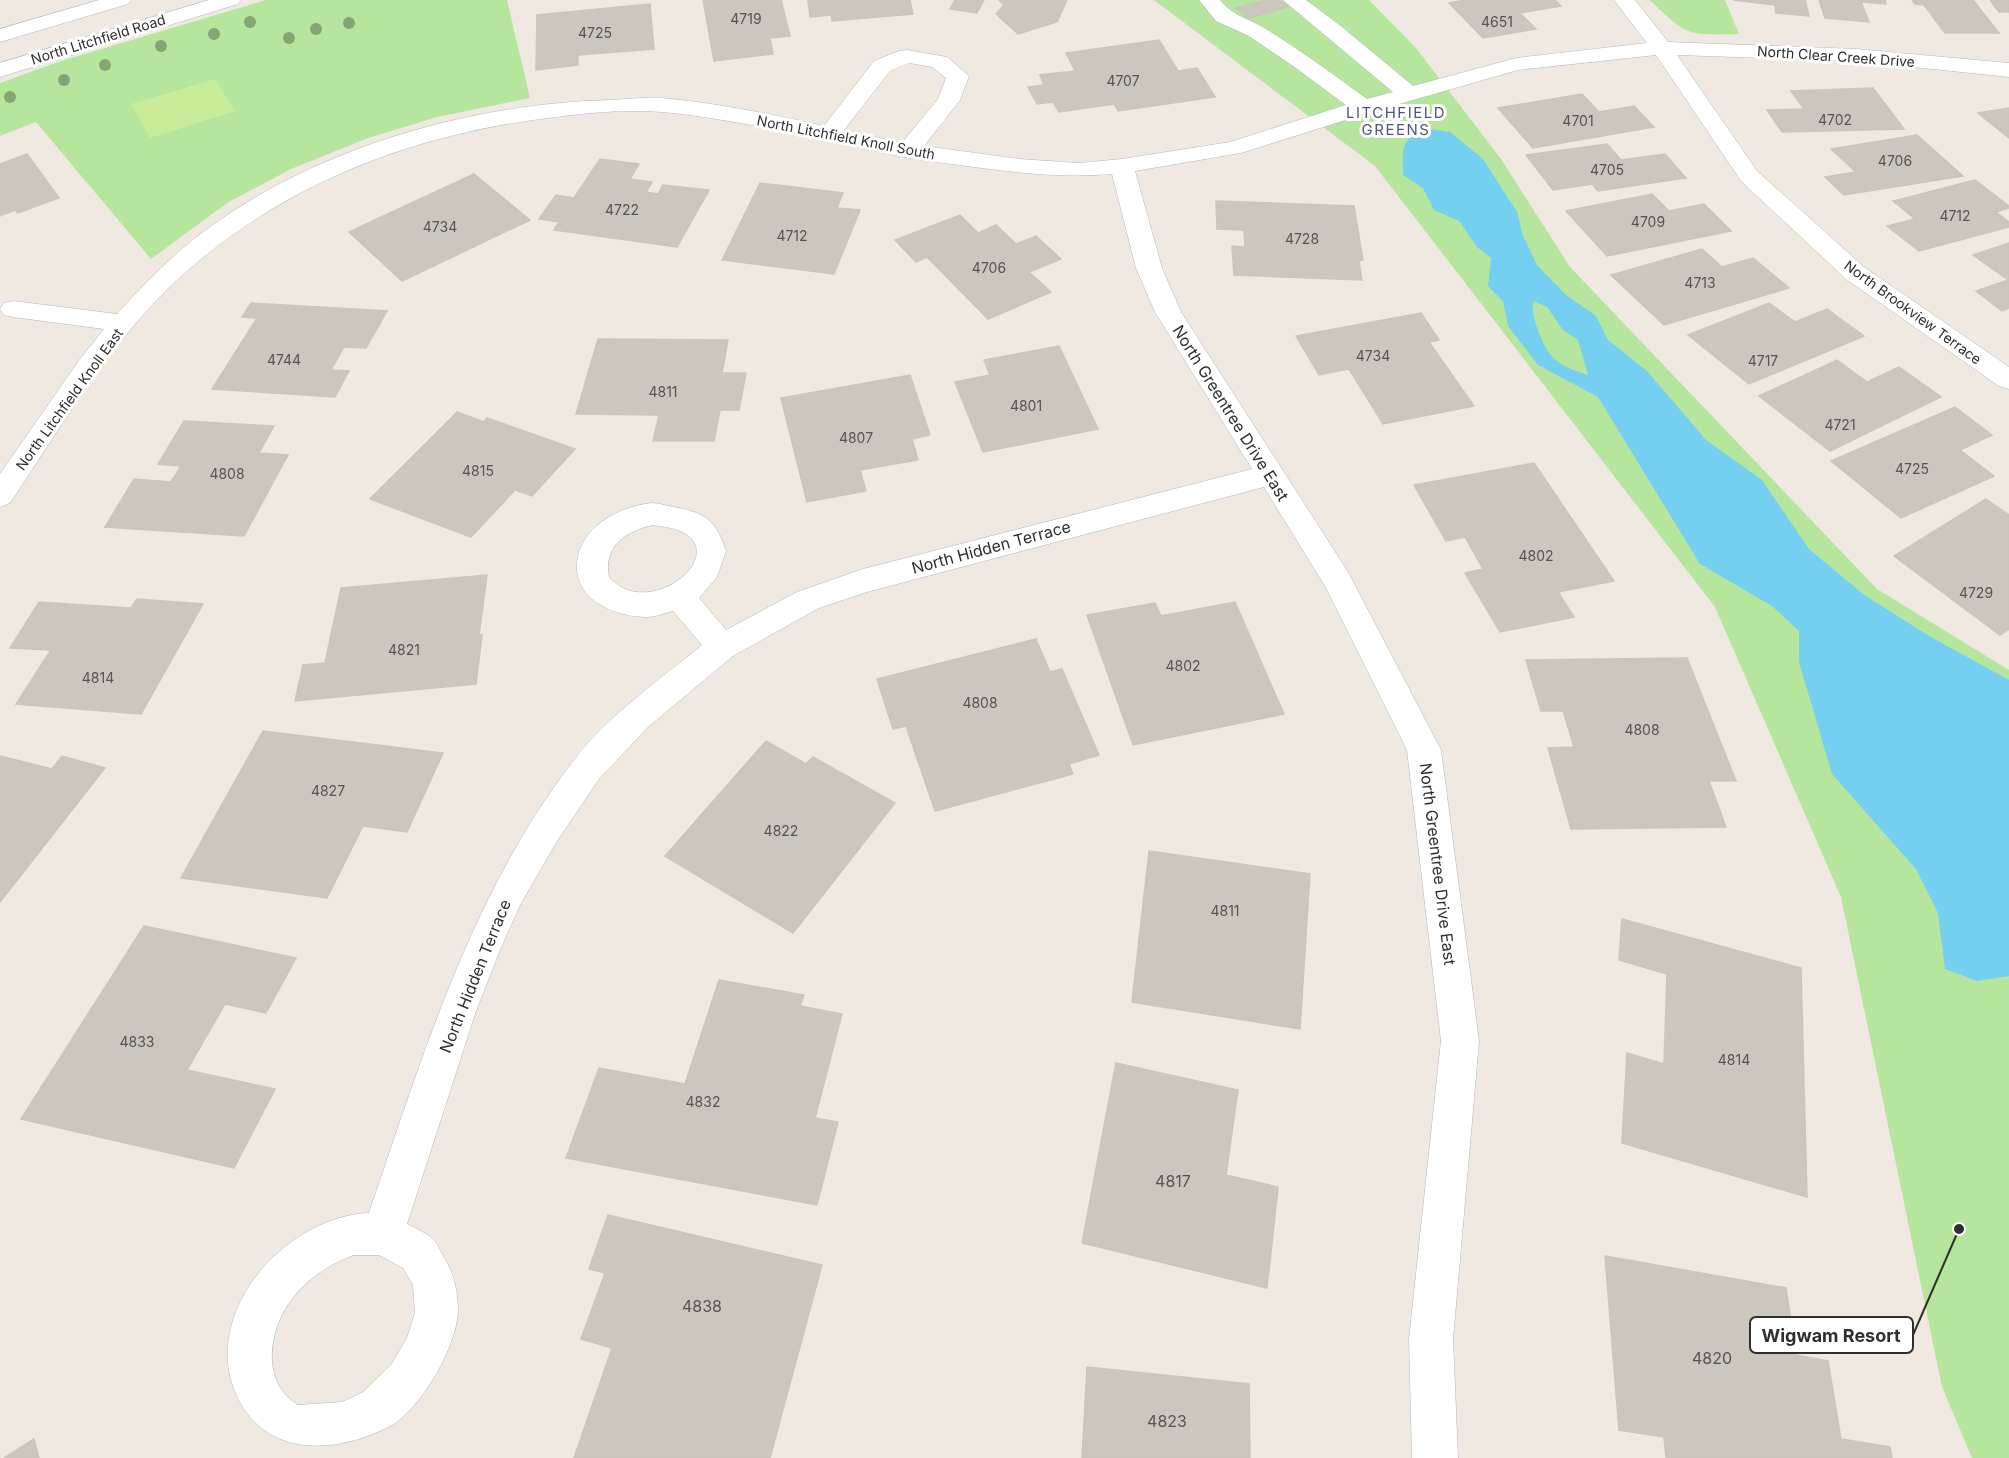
<svg xmlns="http://www.w3.org/2000/svg" width="2009" height="1458" viewBox="0 0 2009 1458" font-family="Inter,sans-serif">
	<style>
		.green { fill: #b6e59e }
		.pitch { fill: #c9ec9a }
		.water { fill: #75cff0; fill-rule: evenodd }
		.building { fill: #cbc7bf; stroke: #cbc5ba; stroke-width: 1.5 }
		.lines { fill: none; stroke-linecap: round; stroke-linejoin: round }
		.street-casing { stroke: #b4b7c1; stroke-width: 1 }
		.secondary-casing { stroke: #b4b7c1; stroke-width: 1 }
		.street { fill: #fff; fill-rule: evenodd }
		.secondary { fill: #fff; fill-rule: evenodd }
		.tree { fill: #84a574 }
		.labels { text-anchor: middle; dominant-baseline: central; stroke-width: 6; stroke-linejoin: round; paint-order: stroke }
		.number-label { font-size: 14px; fill: #555452 }
		.far-street-label { font-size: 14px; fill: #2e2e2e; stroke: #fff }
		.far-neighbourhood-label { font-size: 15px; letter-spacing: 1.5px; fill: #4d5680; stroke: #fff }
		.street-label { font-size: 16px; fill: #2e2e2e; stroke: #fff }
		.near-number-label { font-size: 16px; fill: #555452 }
		.leader { fill: none; stroke: #2e2e2e; stroke-width: 2 }
		.callout-dot { fill: #2e2e2e; stroke: #fff; stroke-width: 2 }
		.callout { fill: #fff; stroke: #2e2e2e; stroke-width: 2 }
		.callout-label { font-size: 18px; text-anchor: middle; font-weight: bold; fill: #2e2e2e }
	</style>
	<rect width="100%" height="100%" fill="#efe9e1"/>
	<g class="green">
		<polygon points="266,0 507,0 530,98 437,117 368,138 291,169 227,203 151,259 36,122 0,136 0,83 61,61"/>
		<polygon points="1154,0 1369,0 1416,48 1501,159 1570,267 1877,589 2009,670 2009,1458 1972,1458 1942,1387 1841,897 1715,607 1375,166"/>
		<path d="M1650,0H1725L1739,34C1687,35 1688,37 1650,0Z"/>
	</g>
	<polygon class="pitch" points="215,79 235,111 150,138 131,104"/>
	<path class="water" d="M1429,129L1450,132L1483,159L1517,212L1523,236L1537,265L1566,295L1596,316L1608,340L1647,371L1706,440L1762,480L1809,549L1863,594L1929,636L2009,680V976L1977,981L1945,969L1938,913L1916,869L1832,774L1799,662V631L1772,606L1700,564L1598,397L1538,365L1508,326L1503,301L1488,286L1491,258L1477,247L1459,221L1434,210L1423,188L1403,175C1403,147 1399,139 1429,129ZM1533,301L1547,307L1563,330L1578,340L1588,375C1560,366 1550,361 1539,333C1535,322 1532,314 1533,301Z"/>
	<g class="building">
		<polygon points="703,0 781,0 790,36 770,38 773,54 714,61"/>
		<polygon points="808,0 910,0 913,14 832,21 831,15 810,17"/>
		<polygon points="955,0 984,0 977,13 950,9"/>
		<polygon points="999,0 1067,0 1057,22 1018,34 996,14 1004,5"/>
		<polygon points="1266,0 1279,0 1288,7 1248,18 1236,8"/>
		<polygon points="1466,0 1555,0 1561,6 1520,13 1536,29 1483,38 1449,3"/>
		<polygon points="1805,0 1809,16 1776,13 1775,5 1733,0"/>
		<polygon points="1819,0 1885,0 1886,4 1861,2 1869,22 1825,18"/>
		<polygon points="1912,0 1973,0 1999,33 1945,33 1924,5 1915,4"/>
		<polygon points="1990,0 2009,0 2009,12 1999,12"/>
		<polygon points="650,4 654,49 578,55 578,65 536,70 537,15"/>
		<polygon points="1159,40 1178,71 1197,68 1215,97 1118,111 1114,104 1059,112 1053,102 1037,104 1028,87 1044,85 1040,75 1075,71 1066,53"/>
		<polygon points="1873,88 1904,129 1782,132 1767,110 1804,109 1791,91"/>
		<polygon points="1582,94 1599,112 1634,106 1654,127 1533,148 1498,108"/>
		<polygon points="2009,108 2009,138 1978,113"/>
		<polygon points="1917,135 1963,176 1844,195 1825,177 1856,172 1831,149"/>
		<polygon points="1607,144 1621,160 1665,154 1686,178 1598,191 1592,184 1553,190 1526,155"/>
		<polygon points="27,154 59,198 18,213 15,210 0,216 0,164"/>
		<polygon points="600,159 639,164 630,179 652,182 646,192 658,194 663,185 709,190 677,247 554,230 559,222 539,219 556,195 574,198"/>
		<polygon points="474,174 530,220 402,281 349,232"/>
		<polygon points="1975,180 2009,206 2009,208 1996,212 2009,222 2009,227 1919,251 1887,226 1915,219 1893,201"/>
		<polygon points="760,183 843,193 837,208 860,210 834,274 722,260"/>
		<polygon points="1652,194 1669,211 1704,204 1731,231 1607,256 1566,211"/>
		<polygon points="1216,201 1354,206 1363,260 1359,261 1362,280 1234,275 1232,246 1245,247 1244,230 1217,229"/>
		<polygon points="960,215 978,233 996,225 1016,244 1036,236 1061,259 1029,272 1051,292 988,319 927,257 916,262 895,240"/>
		<polygon points="2009,243 2009,308 2002,311 1976,291 2008,280 1973,255"/>
		<polygon points="1702,249 1722,267 1753,258 1789,288 1664,325 1611,275"/>
		<polygon points="251,303 387,311 366,348 344,347 331,370 349,371 335,397 212,389 257,318 242,317"/>
		<polygon points="1769,303 1795,322 1827,309 1864,336 1749,384 1688,335"/>
		<polygon points="1421,313 1439,340 1429,342 1474,406 1383,424 1349,369 1319,375 1296,336"/>
		<polygon points="598,339 728,340 722,373 746,373 739,410 720,410 714,441 653,441 659,415 576,414"/>
		<polygon points="1059,346 1098,429 983,452 955,382 990,375 984,360"/>
		<polygon points="1837,360 1867,382 1899,367 1941,397 1830,451 1759,396"/>
		<polygon points="910,375 930,435 912,439 918,460 860,470 866,491 807,502 781,398"/>
		<polygon points="1955,407 1992,435 1960,450 1994,476 1901,518 1831,461"/>
		<polygon points="457,412 484,422 487,418 575,449 532,496 515,490 471,537 370,499"/>
		<polygon points="184,421 274,426 259,453 288,455 244,536 105,527 134,479 171,482 181,466 158,464"/>
		<polygon points="1534,463 1614,581 1558,592 1574,617 1500,632 1465,573 1483,569 1465,537 1446,541 1414,485"/>
		<polygon points="1986,499 2009,515 2009,629 2000,635 1894,556"/>
		<polygon points="487,575 479,635 482,635 476,684 295,701 303,665 325,663 341,588"/>
		<polygon points="137,599 203,604 141,714 16,704 51,650 10,648 39,602 131,608"/>
		<polygon points="1235,602 1284,714 1133,745 1087,615 1155,603 1161,616"/>
		<polygon points="1036,639 1050,672 1062,669 1099,755 1069,764 1073,774 935,811 906,726 893,729 877,679"/>
		<polygon points="1687,658 1736,781 1709,781 1726,827 1571,829 1548,748 1574,747 1563,711 1541,711 1526,660"/>
		<polygon points="263,731 443,753 407,832 363,826 327,898 181,878"/>
		<polygon points="766,741 806,764 813,757 895,803 793,933 665,856"/>
		<polygon points="0,756 52,769 62,756 105,768 0,902"/>
		<polygon points="1149,851 1310,874 1300,1029 1132,1002"/>
		<polygon points="1622,919 1801,968 1807,1197 1622,1143 1627,1053 1664,1064 1667,974 1619,960"/>
		<polygon points="144,926 296,958 266,1013 225,1004 187,1070 275,1089 234,1168 21,1119"/>
		<polygon points="719,980 804,995 800,1006 842,1014 815,1118 838,1122 817,1205 566,1158 599,1068 685,1084"/>
		<polygon points="1116,1063 1238,1090 1226,1175 1278,1187 1267,1288 1082,1243"/>
		<polygon points="608,1215 822,1265 770,1458 574,1458 612,1348 581,1339 605,1273 589,1269"/>
		<polygon points="1605,1256 1786,1288 1796,1355 1828,1361 1841,1439 1890,1447 1892,1458 1666,1458 1664,1437 1619,1430"/>
		<polygon points="1087,1367 1249,1384 1250,1458 1082,1458"/>
		<polygon points="34,1439 39,1458 4,1458"/>
	</g>
	<g class="lines">
		<defs>
			<path id="street" d="M1199,0H1220C1234,17 1248,18 1266,29C1301,51 1334,75 1367,99L1393,92L1283,0H1306L1342,27L1413,86L1516,58L1647,43L1614,0H1635L1668,42L1856,49L2009,63V77L1856,61L1677,55L1757,171L1864,267L2009,367V389L1999,386L1846,279L1741,181L1656,55L1518,70L1371,112L1241,153L1135,171L1162,268L1181,312L1348,572L1441,750L1479,1041L1453,1339L1458,1458H1412L1409,1339L1441,1041L1407,750L1325,586L1264,487L867,592L819,608L733,656L648,727L599,779L557,841L520,905L500,950L476,1011L407,1224C415,1228 424,1232 431,1237C436,1241 440,1250 443,1256C454,1273 458,1291 458,1312C456,1347 423,1404 394,1424C332,1458 254,1458 231,1380C210,1300 292,1216 369,1213C423,1055 471,894 574,760C609,715 658,681 702,645L673,611C665,613 655,617 647,617C617,617 575,601 577,565C578,528 619,506 652,503C659,503 667,506 674,507C706,513 716,520 726,551L717,577L699,598L726,630L797,592L863,569L1252,469L1155,312L1136,268L1112,174C1063,178 1016,173 967,166C946,163 925,161 904,157C863,149 822,137 781,130C742,124 701,115 662,112C624,109 585,113 548,118C410,135 280,185 177,280C109,343 61,427 10,503L0,507V474L80,359L104,329L13,317L4,315L0,309L4,303L13,301L117,314C146,282 175,252 210,227C321,146 475,103 612,100C628,99 646,97 662,98C716,103 771,114 824,126L874,61L899,51L907,50L947,57L969,76L960,100L924,146L1019,159L1079,163L1122,159L1230,142L1346,105L1296,68L1249,36L1216,21ZM909,63L932,67L946,78L938,99L902,143L844,130L890,71ZM653,525C666,527 682,528 692,539C716,567 644,618 609,577C603,546 626,531 653,525ZM354,1255H379L403,1268L413,1285L415,1313L407,1338L391,1365L363,1392L342,1402L298,1405C282,1396 274,1380 272,1363C269,1311 308,1271 354,1255Z"/>
			<g id="secondary">
				<polygon points="99,0 131,0 128,4 0,42 0,29"/>
				<polygon points="209,0 241,0 238,4 0,77 0,63"/>
			</g>
		</defs>
		<use href="#street" class="street-casing"/>
		<use href="#secondary" class="secondary-casing"/>
		<use href="#street" class="street"/>
		<use href="#secondary" class="secondary"/>
	</g>
	<g class="tree">
		<circle cx="250" cy="22" r="6"/>
		<circle cx="349" cy="23" r="6"/>
		<circle cx="316" cy="29" r="6"/>
		<circle cx="214" cy="34" r="6"/>
		<circle cx="289" cy="38" r="6"/>
		<circle cx="161" cy="46" r="6"/>
		<circle cx="105" cy="65" r="6"/>
		<circle cx="64" cy="80" r="6"/>
		<circle cx="10" cy="97" r="6"/>
	</g>
	<g class="labels">
		<g class="number-label">
			<text x="746" y="18">4719</text>
			<text x="1497" y="21">4651</text>
			<text x="595" y="32">4725</text>
			<text x="1123" y="80">4707</text>
			<text x="1835" y="119">4702</text>
			<text x="1578" y="120">4701</text>
			<text x="1895" y="160">4706</text>
			<text x="1607" y="169">4705</text>
			<text x="622" y="209">4722</text>
			<text x="1955" y="215">4712</text>
			<text x="1648" y="221">4709</text>
			<text x="440" y="226">4734</text>
			<text x="792" y="235">4712</text>
			<text x="1302" y="238">4728</text>
			<text x="989" y="267">4706</text>
			<text x="1700" y="282">4713</text>
			<text x="1373" y="355">4734</text>
			<text x="284" y="359">4744</text>
			<text x="1763" y="360">4717</text>
			<text x="663" y="391">4811</text>
			<text x="1026" y="405">4801</text>
			<text x="1840" y="424">4721</text>
			<text x="856" y="437">4807</text>
			<text x="1912" y="468">4725</text>
			<text x="478" y="470">4815</text>
			<text x="227" y="473">4808</text>
			<text x="1536" y="555">4802</text>
			<text x="1976" y="592">4729</text>
			<text x="404" y="649">4821</text>
			<text x="1183" y="665">4802</text>
			<text x="98" y="677">4814</text>
			<text x="980" y="702">4808</text>
			<text x="1642" y="729">4808</text>
			<text x="328" y="790">4827</text>
			<text x="781" y="830">4822</text>
			<text x="1225" y="910">4811</text>
			<text x="137" y="1041">4833</text>
			<text x="1734" y="1059">4814</text>
			<text x="703" y="1101">4832</text>
		</g>
		<g class="far-street-label">
			<text transform="translate(98 39) rotate(-17)">North Litchfield Road</text>
			<text transform="translate(1836 56) rotate(4)">North Clear Creek Drive</text>
			<text transform="translate(846 137) rotate(11)">North Litchfield Knoll South</text>
			<text transform="translate(1913 312) rotate(36)">North Brookview Terrace</text>
			<text transform="translate(69 399) rotate(-54)">North Litchfield Knoll East</text>
		</g>
		<g class="far-neighbourhood-label">
			<text x="1396" y="112">LITCHFIELD<tspan x="1396" dy="17">GREENS</tspan></text>
		</g>
		<g class="street-label">
			<text transform="translate(1231 413) rotate(58)">North Greentree Drive East</text>
			<text transform="translate(991 547) rotate(-15)">North Hidden Terrace</text>
			<text transform="translate(1438 864) rotate(83)">North Greentree Drive East</text>
			<text transform="translate(475 976) rotate(-68)">North Hidden Terrace</text>
		</g>
		<g class="near-number-label">
			<text x="1173" y="1181">4817</text>
			<text x="702" y="1306">4838</text>
			<text x="1712" y="1358">4820</text>
			<text x="1167" y="1421">4823</text>
		</g>
	</g>
	<path class="leader" d="M1959 1229L1913 1335"/>
	<circle class="callout-dot" cx="1959" cy="1229" r="6"/>
	<rect class="callout" x="1750" y="1317" width="163" height="36" rx="6"/>
	<g class="callout-label">
		<text x="1831" y="1342">Wigwam Resort</text>
	</g>
</svg>
